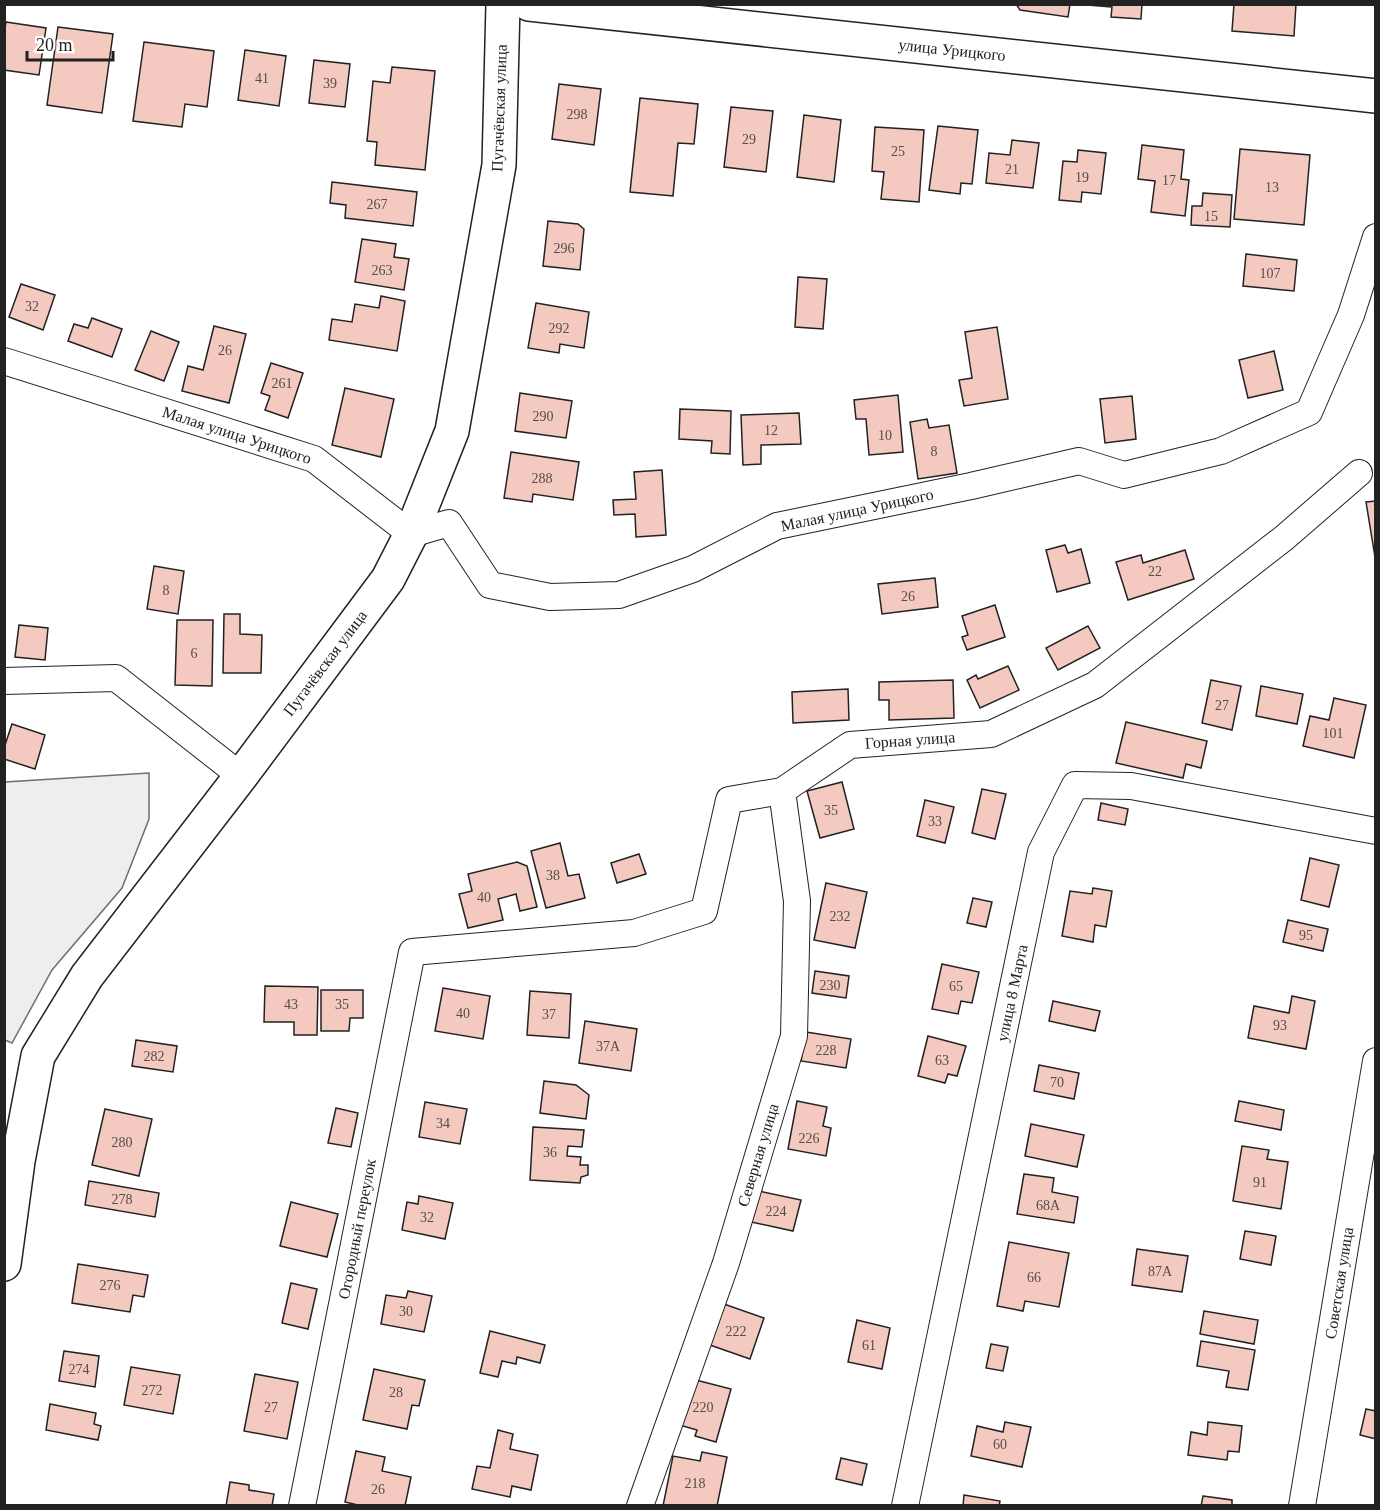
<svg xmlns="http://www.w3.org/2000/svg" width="1380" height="1510" viewBox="0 0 1380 1510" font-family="Georgia,serif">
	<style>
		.green { fill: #eee; stroke: #6f6f6f; stroke-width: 1.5 }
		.building { fill: #f3c9c0; stroke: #222; stroke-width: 1.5 }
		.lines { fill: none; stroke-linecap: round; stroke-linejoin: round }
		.minor-casing { stroke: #222; stroke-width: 28 }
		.secondary-casing { stroke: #222; stroke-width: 36 }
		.minor { stroke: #fff; stroke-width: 26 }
		.secondary { stroke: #fff; stroke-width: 33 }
		.labels { text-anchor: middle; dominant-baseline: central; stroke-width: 4.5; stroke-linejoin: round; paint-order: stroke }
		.number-label { font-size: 14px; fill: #564c4a }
		.street-label { font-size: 16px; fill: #222; stroke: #fff }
	</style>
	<rect width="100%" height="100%" fill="#fff"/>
	<polygon class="green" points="149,773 149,819 122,888 52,970 12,1043 5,1040 5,782"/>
	<g class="building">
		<polygon points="1016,4 1070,4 1068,17 1020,10"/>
		<polygon points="1142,4 1141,19 1111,17 1112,7 1087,5"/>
		<polygon points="1234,4 1296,4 1294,36 1232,31"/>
		<polygon points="6,22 46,28 39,75 4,70 4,34"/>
		<polygon points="58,27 113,34 102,113 47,105"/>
		<polygon points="144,42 214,51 207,107 185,104 182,127 133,121"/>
		<polygon points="245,50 286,56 279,106 238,100"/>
		<polygon points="314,60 350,64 345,107 309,103"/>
		<polygon points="392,67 435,71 425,170 375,165 377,142 367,141 373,81 390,83"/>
		<polygon points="559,84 601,89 594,145 552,139"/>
		<polygon points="640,98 698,104 694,144 678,143 673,196 630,192"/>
		<polygon points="731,107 773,111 766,172 724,167"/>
		<polygon points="804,115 841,120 834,182 797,177"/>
		<polygon points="938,126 978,130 972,184 961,183 960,194 929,190"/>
		<polygon points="875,127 924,130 919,202 881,199 884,172 872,171"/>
		<polygon points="1012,140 1039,143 1033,188 986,183 989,153 1010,155"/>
		<polygon points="1142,145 1184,150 1181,179 1189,180 1185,216 1151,212 1155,181 1138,179"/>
		<polygon points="1240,149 1310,155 1304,225 1234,219"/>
		<polygon points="1078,150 1106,153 1101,194 1082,192 1081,202 1059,200 1063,161 1077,162"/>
		<polygon points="332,182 417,192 413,226 345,218 346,205 330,203"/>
		<polygon points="1203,193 1232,195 1230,227 1191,225 1192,206 1202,206"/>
		<polygon points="548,221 578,224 584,229 580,270 543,266"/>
		<polygon points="362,239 396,244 394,257 409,259 404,290 355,282"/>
		<polygon points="1246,254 1297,260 1294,291 1243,286"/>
		<polygon points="798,277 827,279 823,329 795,327"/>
		<polygon points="21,284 55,295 43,330 9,317"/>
		<polygon points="381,296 405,301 397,351 329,340 332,319 352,322 355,304 379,308"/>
		<polygon points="536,303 589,312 584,348 560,344 559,353 528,348"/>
		<polygon points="92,318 122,329 112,357 68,341 74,324 88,328"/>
		<polygon points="214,326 246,334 229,403 182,391 188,366 203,370"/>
		<polygon points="997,327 1008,399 964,406 959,380 972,378 965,332"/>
		<polygon points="151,331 179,342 164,381 135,370"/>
		<polygon points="1274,351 1283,390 1248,398 1239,360"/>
		<polygon points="271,363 303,373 288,418 265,410 270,396 261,393"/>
		<polygon points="345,388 394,399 381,457 332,445"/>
		<polygon points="520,393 572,401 566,438 515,431"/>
		<polygon points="898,395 903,452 869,455 866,419 856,419 854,400"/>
		<polygon points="1132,396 1136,439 1105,443 1100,399"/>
		<polygon points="680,409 731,411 730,454 711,453 712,441 679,439"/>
		<polygon points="799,413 801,444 761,445 761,464 743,465 741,415"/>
		<polygon points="927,419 929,428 949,425 957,473 918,479 910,422"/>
		<polygon points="511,452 579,462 573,500 533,494 532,502 504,498"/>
		<polygon points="662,470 666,535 636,537 635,514 614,515 613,500 636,499 634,472"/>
		<polygon points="1376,501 1376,557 1375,557 1366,502"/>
		<polygon points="1065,545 1068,553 1081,549 1090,583 1057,592 1046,550"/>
		<polygon points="1185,550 1194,579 1128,600 1116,562 1141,555 1143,563"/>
		<polygon points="154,566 184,571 178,614 147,609"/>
		<polygon points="935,578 938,607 882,614 878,584"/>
		<polygon points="995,605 1005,637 967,650 962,637 968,635 962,616"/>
		<polygon points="224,614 240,614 240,634 262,635 261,673 223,673"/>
		<polygon points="177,620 213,620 212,686 175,685"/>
		<polygon points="19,625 48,628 45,660 15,657"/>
		<polygon points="1088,626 1100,648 1058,670 1046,648"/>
		<polygon points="1008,666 1019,690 980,708 967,680 976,675 978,679"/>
		<polygon points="953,680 954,718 889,720 889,700 879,700 879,682"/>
		<polygon points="1211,680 1241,686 1232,730 1202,723"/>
		<polygon points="1261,686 1303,694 1297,724 1256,716"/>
		<polygon points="848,689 849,720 793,723 792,692"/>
		<polygon points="1334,698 1366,705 1354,758 1303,746 1310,716 1329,720"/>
		<polygon points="1126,722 1207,741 1201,768 1186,764 1183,778 1116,763"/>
		<polygon points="12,724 45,735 35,769 4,759 4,748"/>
		<polygon points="842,782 854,829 820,838 807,791"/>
		<polygon points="982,789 1006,794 995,839 972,833"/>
		<polygon points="925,800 954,807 945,843 917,836"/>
		<polygon points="1101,803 1128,809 1125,825 1098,820"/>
		<polygon points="560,843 568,876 579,874 585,898 546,908 531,851"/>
		<polygon points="639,854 646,874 617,883 611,863"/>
		<polygon points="1310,858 1339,865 1329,907 1301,900"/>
		<polygon points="517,862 527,866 537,907 520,911 516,894 498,899 503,920 468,928 459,894 472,891 468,874"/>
		<polygon points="826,883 867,892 855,948 814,940"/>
		<polygon points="1093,888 1112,891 1106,927 1095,925 1093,942 1062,936 1070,891 1092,894"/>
		<polygon points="973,898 992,902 986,927 967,923"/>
		<polygon points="1288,920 1328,929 1323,951 1283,942"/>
		<polygon points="942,964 979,972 972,1003 961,1001 958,1014 932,1009"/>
		<polygon points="815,971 849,976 846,998 812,993"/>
		<polygon points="265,986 318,987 317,1035 294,1035 294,1022 264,1022"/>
		<polygon points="443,988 490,996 483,1039 435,1031"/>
		<polygon points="321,990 363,990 363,1018 350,1018 349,1031 321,1031"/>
		<polygon points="530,991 571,994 569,1038 527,1035"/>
		<polygon points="1292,996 1315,1001 1306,1049 1248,1038 1254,1006 1289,1013"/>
		<polygon points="1053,1001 1100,1011 1095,1031 1049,1021"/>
		<polygon points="585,1021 637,1029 631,1071 579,1063"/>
		<polygon points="806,1032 851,1039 846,1068 801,1061"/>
		<polygon points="928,1036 966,1046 957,1076 948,1074 945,1083 918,1076"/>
		<polygon points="136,1040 177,1046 173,1072 132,1066"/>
		<polygon points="1039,1065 1079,1073 1074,1099 1034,1091"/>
		<polygon points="544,1081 576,1085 589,1095 586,1119 540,1113"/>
		<polygon points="797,1101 827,1107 823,1126 831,1128 826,1156 788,1149"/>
		<polygon points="1239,1101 1284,1110 1281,1130 1235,1121"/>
		<polygon points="425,1102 467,1109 460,1144 419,1137"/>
		<polygon points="336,1108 358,1113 351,1147 328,1143"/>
		<polygon points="105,1109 152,1119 139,1176 92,1165"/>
		<polygon points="1031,1124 1084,1135 1077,1167 1025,1156"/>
		<polygon points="533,1127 584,1130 582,1147 568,1146 567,1156 581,1157 580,1165 588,1165 588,1175 581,1177 580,1183 530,1180"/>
		<polygon points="1242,1146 1269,1150 1267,1159 1288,1162 1281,1209 1233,1201"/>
		<polygon points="1024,1174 1054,1178 1052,1192 1078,1197 1074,1223 1017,1214"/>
		<polygon points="89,1181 159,1193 155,1217 85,1205"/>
		<polygon points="759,1191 801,1200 793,1231 751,1222"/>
		<polygon points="419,1196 453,1203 445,1239 402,1230 407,1202 418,1204"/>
		<polygon points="291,1202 338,1214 327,1257 280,1246"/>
		<polygon points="1245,1231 1276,1236 1271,1265 1240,1259"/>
		<polygon points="1009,1242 1069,1253 1059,1307 1025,1301 1023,1311 997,1306"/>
		<polygon points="1137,1249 1188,1256 1182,1292 1132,1285"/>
		<polygon points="78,1264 148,1275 144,1297 133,1295 130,1312 72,1303"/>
		<polygon points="291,1283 317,1289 308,1329 282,1323"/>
		<polygon points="408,1291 432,1296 424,1332 381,1324 386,1295 406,1298"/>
		<polygon points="721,1303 764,1318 750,1359 707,1344"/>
		<polygon points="1204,1311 1258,1320 1254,1344 1200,1334"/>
		<polygon points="857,1320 890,1328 882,1369 848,1362"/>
		<polygon points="490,1331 545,1345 540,1363 517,1357 516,1364 502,1361 498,1377 480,1373"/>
		<polygon points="1201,1341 1255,1350 1248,1390 1226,1387 1229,1371 1197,1366"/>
		<polygon points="991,1344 1008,1347 1003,1371 986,1368"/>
		<polygon points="64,1351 99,1356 95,1387 59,1381"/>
		<polygon points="131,1367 180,1375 173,1414 124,1405"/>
		<polygon points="374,1369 425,1380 419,1406 412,1405 407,1429 363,1420"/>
		<polygon points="255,1374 298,1382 287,1439 244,1431"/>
		<polygon points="688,1378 731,1389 716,1442 695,1436 697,1430 676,1424"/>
		<polygon points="50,1404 96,1413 94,1424 101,1426 98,1440 46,1430"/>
		<polygon points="1366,1409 1376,1411 1376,1439 1360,1435"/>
		<polygon points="1005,1422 1031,1427 1022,1467 971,1456 977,1426 1003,1432"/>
		<polygon points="1208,1422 1242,1426 1239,1452 1228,1451 1227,1460 1188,1455 1191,1432 1207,1435"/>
		<polygon points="498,1430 513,1434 510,1449 538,1455 531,1490 512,1486 510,1497 472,1489 477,1466 490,1468"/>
		<polygon points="356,1451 385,1457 382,1471 411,1477 405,1506 362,1506 345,1502"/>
		<polygon points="702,1452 727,1457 717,1506 663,1506 673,1456 700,1461"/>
		<polygon points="841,1458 867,1464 862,1485 836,1479"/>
		<polygon points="230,1482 249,1485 249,1490 274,1494 272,1506 226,1506"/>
		<polygon points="964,1495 1000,1501 999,1506 963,1506"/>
		<polygon points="1203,1496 1232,1500 1232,1506 1201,1506"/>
	</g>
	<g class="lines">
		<defs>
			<g id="minor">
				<polyline points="4,361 314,459 411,534 449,523 490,585 550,597 619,595 693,569 777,526 971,486 1079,461 1124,475 1221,451 1309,412 1351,315 1376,237"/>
				<polyline points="4,681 116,678 241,776"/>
				<polyline points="302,1506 412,952 634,933 704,911 729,800 782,791 850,745 991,734 1095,685 1284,538 1359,473"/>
				<polyline points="640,1506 726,1263 794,1036 797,901 782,791"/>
				<polyline points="905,1506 1041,852 1075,785 1131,786 1376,831"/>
				<polyline points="1302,1506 1376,1061"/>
			</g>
			<g id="secondary">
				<polyline points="529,4 1376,96"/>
				<polyline points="4,1264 18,1161 38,1056 87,976 241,776 388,579 411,534 452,431 499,165 503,4"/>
			</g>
		</defs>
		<use href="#minor" class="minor-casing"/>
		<use href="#secondary" class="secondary-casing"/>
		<use href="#minor" class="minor"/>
		<use href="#secondary" class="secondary"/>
	</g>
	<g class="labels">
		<g class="number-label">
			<text x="262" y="78">41</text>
			<text x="330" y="83">39</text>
			<text x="577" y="114">298</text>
			<text x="749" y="139">29</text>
			<text x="898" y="151">25</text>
			<text x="1012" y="169">21</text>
			<text x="1082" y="177">19</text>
			<text x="1169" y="180">17</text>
			<text x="1272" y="187">13</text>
			<text x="377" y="204">267</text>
			<text x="1211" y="216">15</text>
			<text x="564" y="248">296</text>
			<text x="382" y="270">263</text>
			<text x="1270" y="273">107</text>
			<text x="32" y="306">32</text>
			<text x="559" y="328">292</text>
			<text x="225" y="350">26</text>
			<text x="282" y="383">261</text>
			<text x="543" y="416">290</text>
			<text x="771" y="430">12</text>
			<text x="885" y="435">10</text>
			<text x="934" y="451">8</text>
			<text x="542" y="478">288</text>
			<text x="1155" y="571">22</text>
			<text x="166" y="590">8</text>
			<text x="908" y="596">26</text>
			<text x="194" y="653">6</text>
			<text x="1222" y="705">27</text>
			<text x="1333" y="733">101</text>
			<text x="831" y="810">35</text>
			<text x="935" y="821">33</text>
			<text x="553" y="875">38</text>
			<text x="484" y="897">40</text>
			<text x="840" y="916">232</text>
			<text x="1306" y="935">95</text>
			<text x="830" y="985">230</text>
			<text x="956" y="986">65</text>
			<text x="291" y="1004">43</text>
			<text x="342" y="1004">35</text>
			<text x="463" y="1013">40</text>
			<text x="549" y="1014">37</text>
			<text x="1280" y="1025">93</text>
			<text x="608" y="1046">37А</text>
			<text x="826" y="1050">228</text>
			<text x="154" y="1056">282</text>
			<text x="942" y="1060">63</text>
			<text x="1057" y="1082">70</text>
			<text x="443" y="1123">34</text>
			<text x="809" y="1138">226</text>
			<text x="122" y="1142">280</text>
			<text x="550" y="1152">36</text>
			<text x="1260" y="1182">91</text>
			<text x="122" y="1199">278</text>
			<text x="1048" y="1205">68А</text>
			<text x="776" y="1211">224</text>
			<text x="427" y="1217">32</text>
			<text x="1160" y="1271">87А</text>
			<text x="1034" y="1277">66</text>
			<text x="110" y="1285">276</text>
			<text x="406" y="1311">30</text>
			<text x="736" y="1331">222</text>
			<text x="869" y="1345">61</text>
			<text x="79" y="1369">274</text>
			<text x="152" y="1390">272</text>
			<text x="396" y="1392">28</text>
			<text x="271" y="1407">27</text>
			<text x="703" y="1407">220</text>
			<text x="1000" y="1444">60</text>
			<text x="695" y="1483">218</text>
			<text x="378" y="1489">26</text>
		</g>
		<g class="street-label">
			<text transform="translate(952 50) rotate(6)">улица Урицкого</text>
			<text transform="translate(499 108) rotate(-88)">Пугачёвская улица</text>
			<text transform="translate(237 435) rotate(18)">Малая улица Урицкого</text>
			<text transform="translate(857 510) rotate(-12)">Малая улица Урицкого</text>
			<text transform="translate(325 663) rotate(-53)">Пугачёвская улица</text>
			<text transform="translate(910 740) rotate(-4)">Горная улица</text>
			<text transform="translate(1012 993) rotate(-78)">улица 8 Марта</text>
			<text transform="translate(758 1155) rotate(-73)">Северная улица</text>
			<text transform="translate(357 1229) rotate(-79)">Огородный переулок</text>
			<text transform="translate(1339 1283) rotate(-81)">Советская улица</text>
		</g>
	</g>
	<rect width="1380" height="1510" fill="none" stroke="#222222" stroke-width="12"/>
	<path d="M27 51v9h86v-9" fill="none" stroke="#222222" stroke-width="3"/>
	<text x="36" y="51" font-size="18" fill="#222222" stroke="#ffffff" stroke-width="4.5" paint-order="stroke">20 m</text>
</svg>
